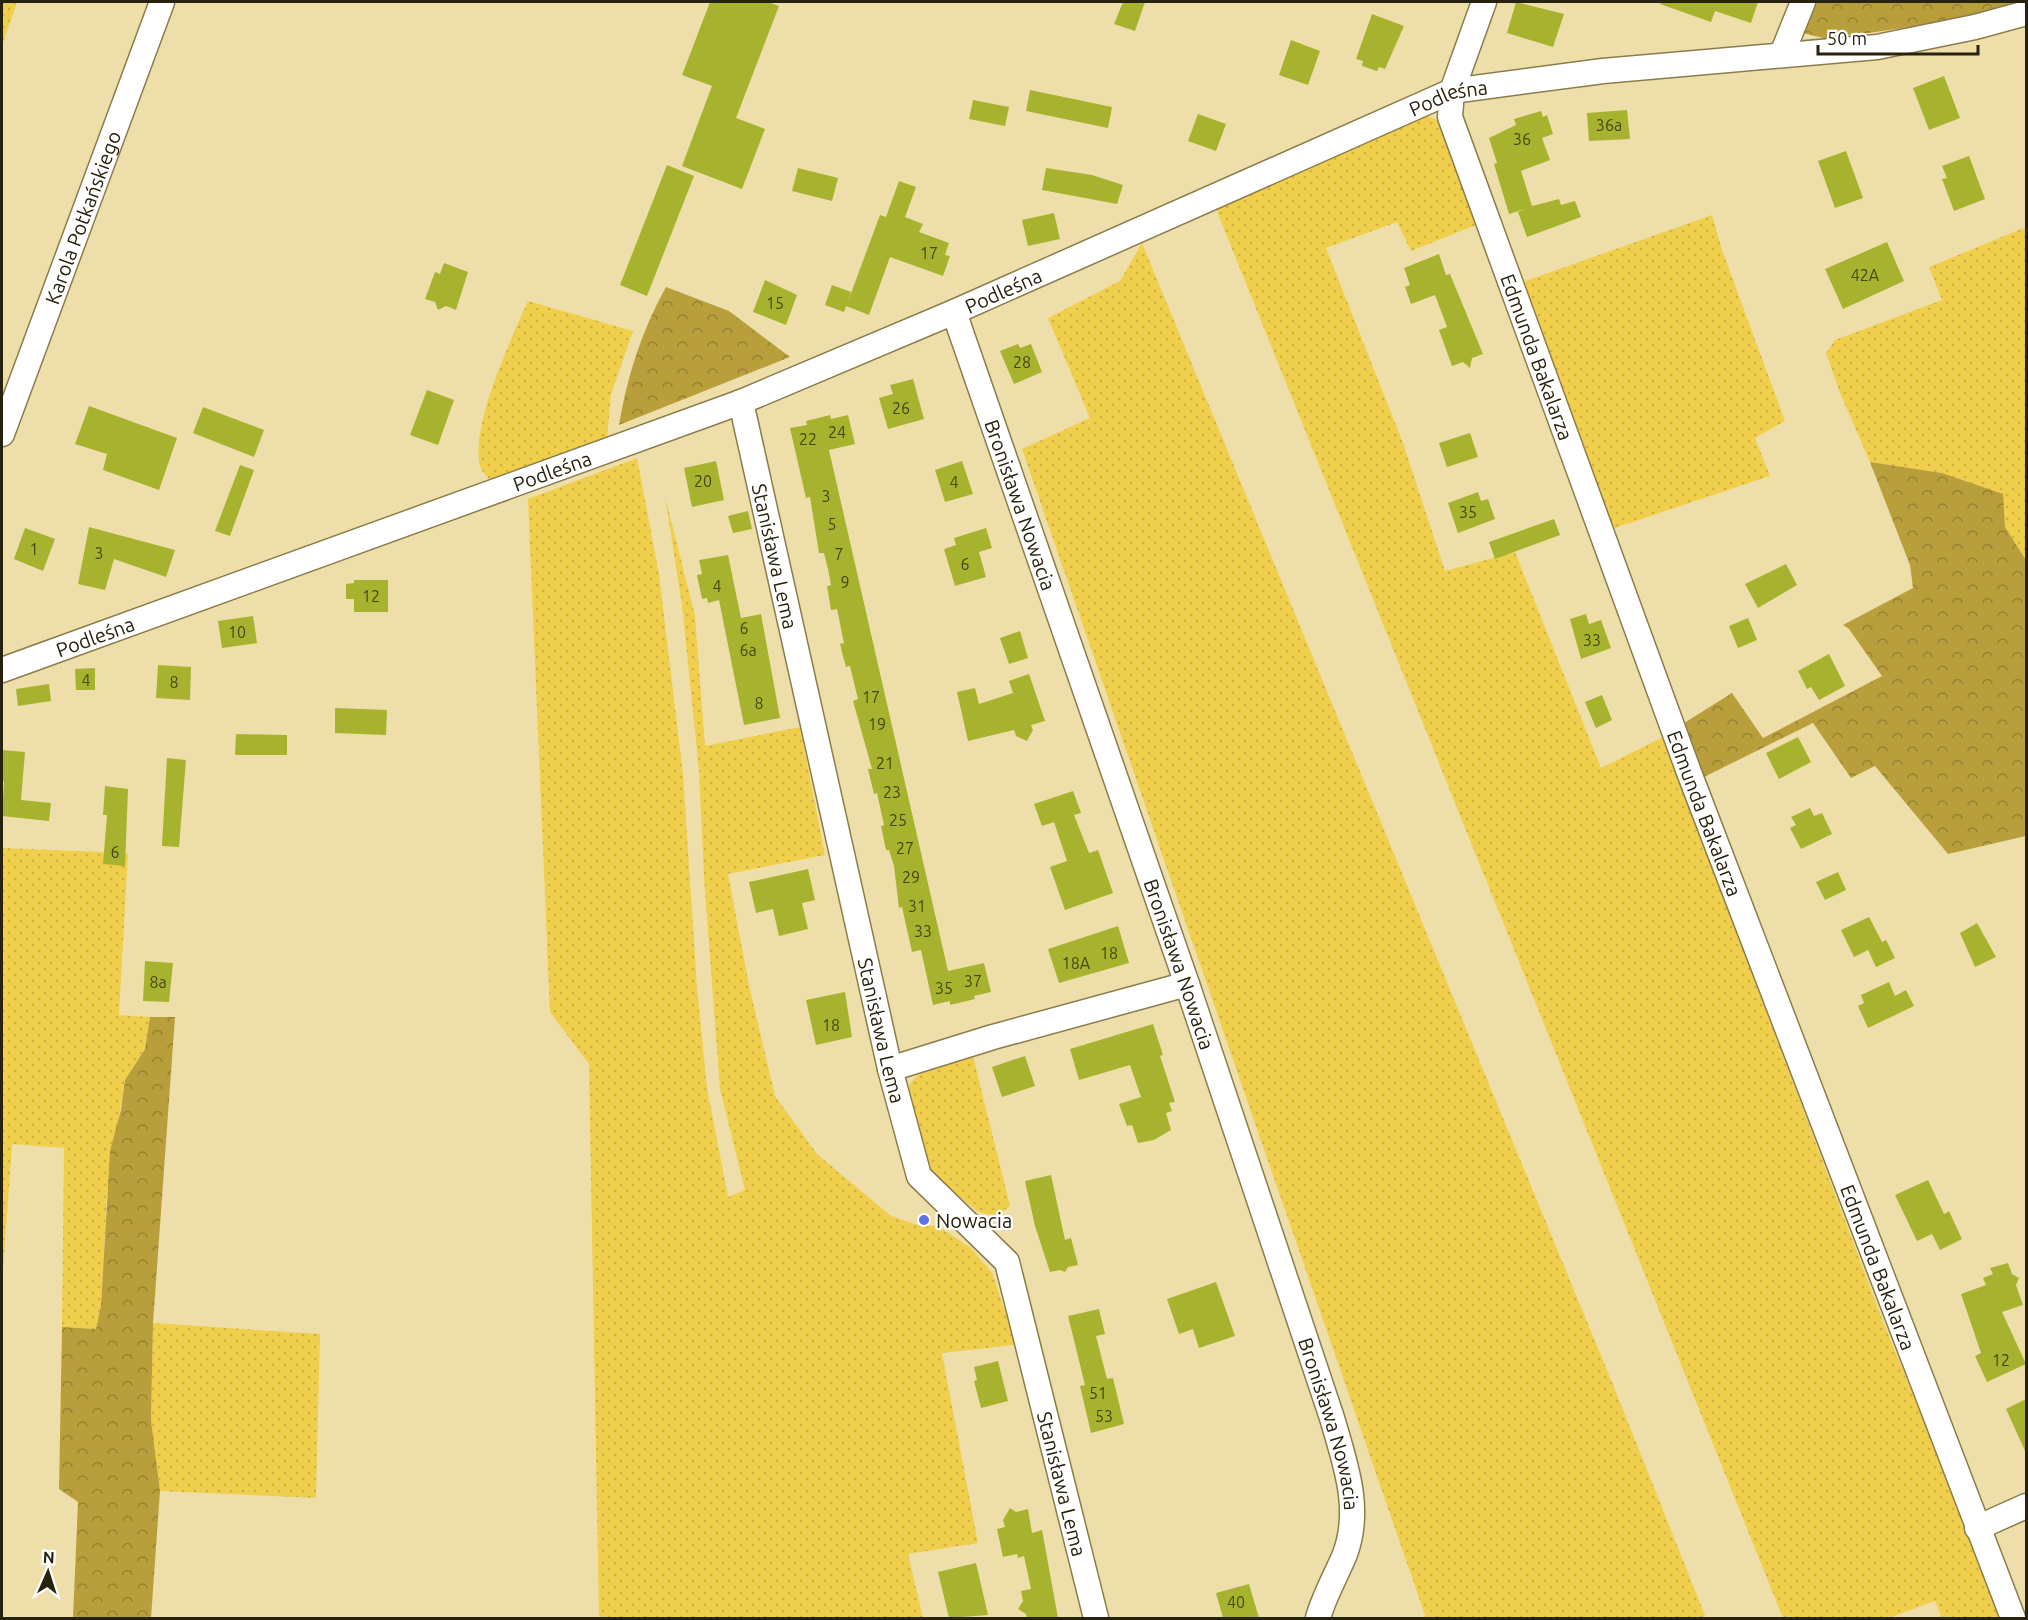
<svg xmlns="http://www.w3.org/2000/svg" width="2028" height="1620" viewBox="0 0 2028 1620" font-family="Ubuntu,sans-serif">
	<style>
		.green { fill: url(#green-dots) }
		.forest { fill: url(#forest-crowns) }
		.building { fill: #a7b32e }
		.lines { fill: none; stroke-linecap: round; stroke-linejoin: round }
		.minor-casing { stroke: #8b7d4b; stroke-width: 27 }
		.minor { stroke: #fff; stroke-width: 24 }
		.poi-dot { fill: #6270e8; stroke: #fff; stroke-width: 2 }
		.labels { text-anchor: middle; dominant-baseline: central; stroke-width: 4.5; stroke-linejoin: round; paint-order: stroke }
		.number-label { font-size: 16px; fill: #474615 }
		.street-label { font-size: 20px; fill: #27220d; stroke: #fff }
		.poi-label { font-size: 20px; fill: #27220d; stroke: #fff; text-anchor: start }
	</style>
	<defs>
		<pattern id="green-dots" width="8" height="8" patternUnits="userSpaceOnUse" patternTransform="scale(1.5)"><rect width="8" height="8" fill="#f0cf4d"/><path d="M2 2h.1M6 6h.1" fill="none" stroke="#ceb142" stroke-width="1.8" stroke-linecap="round"/></pattern>
		<pattern id="forest-crowns" width="20" height="18" patternUnits="userSpaceOnUse" patternTransform="scale(1.5)"><rect width="20" height="18" fill="#b89f3c"/><path d="M2 6a3 3 0 1 1 6 0M12 15a3 3 0 1 1 6 0" fill="none" stroke="#968131"/></pattern>
	</defs>
	<rect width="100%" height="100%" fill="#eedfaa"/>
	<g class="green">
		<polygon points="2,2 17,2 2,46"/>
		<polygon points="1426,115 1437,120 1476,225 1411,251 1397,222 1326,248 1403,443 1445,571 1515,552 1601,768 1663,737 1882,1319 2004,1618 1942,1618 1935,1601 1889,1618 1783,1618 1216,209"/>
		<polygon points="1712,215 1722,250 1785,421 1755,438 1770,476 1612,529 1520,283"/>
		<polygon points="2026,227 2026,560 2005,527 1942,473 1870,462 1840,393 1826,353 1835,340 1942,300 1929,267"/>
		<polygon points="1142,243 1616,1392 1706,1618 1426,1618 1022,449 1090,418 1048,318 1120,281"/>
		<path d="M528,301L633,331L611,395L607,438L491,481C487,477 482,471 480,466C470,426 511,339 528,301Z"/>
		<polygon points="637,458 659,574 683,774 697,987 707,1088 728,1197 745,1190 720,1089 704,878 699,770 682,605 665,496 695,616 705,746 800,727 825,855 728,874 749,985 775,1096 817,1154 891,1216 918,1225 938,1226 971,1248 993,1274 1003,1306 1023,1344 942,1353 978,1543 908,1554 923,1618 599,1618 589,1064 550,1012 528,499"/>
		<polygon points="2,848 128,853 119,1015 150,1017 145,1049 125,1080 107,1191 101,1305 96,1329 62,1327 64,1148 12,1144 2,1286"/>
		<polygon points="973,1056 1010,1206 996,1216 978,1212 925,1167 909,1085 918,1075"/>
		<polygon points="153,1323 320,1334 316,1498 160,1491 151,1420"/>
	</g>
	<g class="forest">
		<polygon points="1812,2 2019,2 1960,19 1889,30 1827,39 1803,33"/>
		<path d="M666,287L729,311L790,357L619,425C627,376 642,330 666,287Z"/>
		<polygon points="1870,462 1942,473 2003,494 2005,527 2026,560 2026,836 1948,854 1875,766 1851,778 1813,723 1700,779 1681,725 1732,693 1763,738 1882,676 1849,629 1843,625 1913,588 1910,565"/>
		<polygon points="150,1017 175,1017 153,1323 151,1420 160,1491 151,1618 73,1618 78,1502 59,1489 62,1327 96,1329 101,1305 110,1151 121,1110 125,1080 145,1049"/>
	</g>
	<g class="building">
		<polygon points="710,2 768,2 779,6 736,118 765,129 742,189 682,166 712,86 682,75"/>
		<polygon points="1123,2 1145,2 1135,31 1114,24"/>
		<polygon points="1516,2 1564,14 1553,47 1507,33"/>
		<polygon points="1661,2 1758,2 1751,23 1715,11 1711,22 1660,4"/>
		<polygon points="1372,14 1404,26 1385,69 1379,67 1377,71 1362,66 1363,61 1356,59"/>
		<polygon points="1291,40 1320,51 1308,85 1279,75"/>
		<polygon points="1944,76 1960,118 1929,130 1913,88"/>
		<polygon points="1030,90 1112,107 1108,128 1026,111"/>
		<polygon points="973,100 1009,107 1005,126 969,119"/>
		<polygon points="1627,110 1630,139 1589,141 1587,113"/>
		<polygon points="1541,111 1543,117 1547,115 1553,134 1542,138 1550,160 1521,171 1532,206 1559,199 1561,205 1575,201 1581,217 1527,237 1518,212 1528,208 1509,214 1494,164 1497,163 1489,138 1516,125 1514,119"/>
		<polygon points="1198,114 1226,124 1216,151 1188,141"/>
		<polygon points="1846,151 1863,198 1835,208 1818,161"/>
		<polygon points="1969,156 1985,199 1954,211 1942,179 1947,178 1942,166"/>
		<polygon points="667,165 694,176 647,296 620,285"/>
		<polygon points="798,168 838,178 832,201 792,191"/>
		<polygon points="1046,168 1092,175 1123,185 1117,204 1042,190"/>
		<polygon points="899,181 916,187 905,217 923,224 919,232 949,243 945,255 950,256 943,276 890,257 869,315 846,306 844,312 825,305 832,285 851,292 847,304 880,215 886,217"/>
		<polygon points="1054,213 1060,239 1028,246 1022,220"/>
		<polygon points="1887,242 1904,281 1843,309 1825,269"/>
		<polygon points="1439,254 1446,275 1450,274 1483,354 1472,358 1470,368 1463,362 1452,366 1439,330 1447,327 1435,295 1411,304 1405,287 1410,285 1404,268"/>
		<polygon points="444,263 468,272 456,310 446,306 438,310 435,302 425,299 435,272 440,274"/>
		<polygon points="765,280 797,295 786,325 753,312"/>
		<polygon points="1018,344 1020,348 1031,344 1042,372 1014,384 1000,351"/>
		<polygon points="913,379 924,419 888,429 879,398 893,394 890,385"/>
		<polygon points="427,390 454,400 438,445 410,435"/>
		<polygon points="89,406 177,438 159,490 103,470 107,454 75,444"/>
		<polygon points="203,407 264,430 254,457 193,433"/>
		<polygon points="830,415 831,419 848,415 855,444 829,450 948,971 984,963 991,992 974,996 975,999 950,1005 950,1001 933,1005 921,950 912,952 902,907 899,908 894,866 889,850 886,850 881,826 884,825 877,793 874,794 868,769 872,769 853,701 858,699 854,683 850,666 846,667 843,656 840,644 844,643 837,609 831,610 827,586 831,585 828,569 824,553 819,553 810,497 806,498 790,428 807,425 806,421"/>
		<polygon points="1470,433 1478,457 1447,467 1439,443"/>
		<polygon points="716,461 724,500 692,507 684,468"/>
		<polygon points="962,461 973,494 945,502 935,470"/>
		<polygon points="240,465 254,470 230,536 215,531"/>
		<polygon points="1478,492 1481,501 1488,499 1495,519 1458,533 1448,503"/>
		<polygon points="748,511 752,529 733,533 728,516"/>
		<polygon points="1554,519 1560,535 1495,559 1489,542"/>
		<polygon points="89,527 175,550 166,577 114,559 105,590 78,584"/>
		<polygon points="25,528 55,539 43,571 14,559"/>
		<polygon points="986,528 992,548 979,552 986,577 955,586 944,549 956,545 954,538"/>
		<polygon points="728,555 741,618 761,614 780,718 744,725 719,600 708,603 707,598 702,599 697,575 702,574 699,560"/>
		<polygon points="1786,564 1797,585 1758,608 1745,584"/>
		<polygon points="354,580 388,580 388,612 354,612 354,599 346,599 346,584 354,583"/>
		<polygon points="1586,614 1589,624 1601,620 1611,648 1581,659 1570,619"/>
		<polygon points="253,616 257,643 222,648 218,621"/>
		<polygon points="1748,618 1757,640 1738,648 1729,626"/>
		<polygon points="1020,631 1028,658 1009,664 1000,638"/>
		<polygon points="1829,654 1845,686 1819,700 1811,687 1807,689 1798,671"/>
		<polygon points="158,665 191,667 190,700 156,698"/>
		<polygon points="95,668 95,690 76,690 75,669"/>
		<polygon points="1029,674 1045,721 1031,725 1033,730 1027,741 1016,736 1014,730 968,741 957,692 975,688 979,704 1013,693 1009,681"/>
		<polygon points="49,684 51,701 18,706 16,689"/>
		<polygon points="1602,695 1612,720 1596,728 1585,702"/>
		<polygon points="335,708 387,710 386,735 335,733"/>
		<polygon points="236,734 287,735 287,755 235,755"/>
		<polygon points="1798,737 1811,762 1779,779 1766,753"/>
		<polygon points="2,750 25,752 21,800 51,803 49,821 2,816 4,781 2,781"/>
		<polygon points="167,758 186,760 179,847 162,846"/>
		<polygon points="105,786 128,789 125,866 103,864 107,815 103,815"/>
		<polygon points="1073,791 1081,813 1074,815 1089,853 1098,850 1113,893 1065,910 1050,867 1067,861 1054,822 1042,826 1034,804"/>
		<polygon points="1810,808 1814,816 1822,813 1832,834 1801,849 1790,828 1796,825 1791,817"/>
		<polygon points="808,869 815,900 802,903 808,929 779,936 773,909 756,913 749,882"/>
		<polygon points="1838,872 1846,890 1825,900 1816,882"/>
		<polygon points="1869,917 1882,942 1886,940 1895,958 1876,967 1868,950 1854,957 1841,930"/>
		<polygon points="1977,923 1996,957 1975,967 1960,933"/>
		<polygon points="1118,926 1129,963 1059,983 1048,949"/>
		<polygon points="145,961 173,963 169,1002 143,1001"/>
		<polygon points="1889,982 1895,996 1906,990 1914,1006 1868,1028 1858,1006 1864,1003 1861,995"/>
		<polygon points="845,992 852,1037 816,1045 806,1000"/>
		<polygon points="1153,1024 1163,1055 1160,1056 1175,1102 1169,1103 1172,1111 1166,1113 1171,1130 1154,1140 1138,1143 1132,1125 1127,1126 1119,1104 1141,1097 1130,1065 1079,1080 1070,1049"/>
		<polygon points="1025,1056 1035,1086 1002,1097 992,1067"/>
		<polygon points="1051,1175 1065,1240 1071,1238 1078,1265 1068,1267 1065,1272 1060,1270 1050,1272 1035,1226 1025,1181"/>
		<polygon points="1928,1180 1944,1214 1949,1211 1962,1239 1940,1250 1932,1234 1917,1241 1895,1195"/>
		<polygon points="2008,1263 2012,1274 2019,1278 2016,1285 2023,1305 2002,1312 2026,1364 1987,1382 1975,1356 1981,1353 1961,1294 1986,1285 1983,1278 1993,1274 1990,1268"/>
		<polygon points="1216,1282 1235,1336 1199,1348 1193,1329 1179,1334 1167,1299"/>
		<polygon points="1099,1309 1105,1334 1096,1336 1107,1379 1113,1378 1124,1424 1091,1433 1080,1386 1085,1385 1068,1316"/>
		<polygon points="998,1361 1008,1401 981,1408 974,1381 977,1380 974,1367"/>
		<polygon points="2026,1399 2026,1453 2006,1409"/>
		<polygon points="1010,1508 1016,1512 1028,1509 1032,1533 1042,1530 1058,1618 1027,1618 1026,1614 1018,1609 1023,1601 1021,1591 1031,1589 1024,1556 1018,1558 1017,1554 1003,1557 997,1529 1005,1527 1003,1520"/>
		<polygon points="976,1563 988,1615 949,1618 938,1572"/>
		<polygon points="1249,1584 1259,1618 1223,1618 1216,1593"/>
	</g>
	<g class="lines">
		<defs>
			<g id="minor">
				<path id="s1" d="M1484,2L1452,91L1450,117L1690,775L2013,1618"/>
				<polyline points="1782,54 1803,2"/>
				<path id="s2" d="M954,312L1187,984L1332,1418C1345,1463 1362,1508 1345,1554C1336,1576 1324,1596 1318,1618"/>
				<path id="s3" d="M741,402L890,1069L919,1176L1007,1262L1096,1618"/>
				<path id="s4" d="M2,434L162,2"/>
				<path id="s5" d="M2,670L741,402L954,312L1452,91L1603,71L1877,47L1975,27L2026,13"/>
				<polyline points="890,1069 993,1037 1187,984"/>
				<polyline points="1977,1528 2026,1506"/>
			</g>
		</defs>
		<use href="#minor" class="minor-casing"/>
		<use href="#minor" class="minor"/>
	</g>
	<circle class="poi-dot" cx="924" cy="1220" r="6"/>
	<g class="labels">
		<g class="number-label">
			<text x="1609" y="125">36a</text>
			<text x="1522" y="139">36</text>
			<text x="929" y="253">17</text>
			<text x="1865" y="275">42A</text>
			<text x="775" y="303">15</text>
			<text x="1022" y="362">28</text>
			<text x="901" y="408">26</text>
			<text x="837" y="432">24</text>
			<text x="808" y="439">22</text>
			<text x="703" y="481">20</text>
			<text x="954" y="482">4</text>
			<text x="826" y="496">3</text>
			<text x="1468" y="512">35</text>
			<text x="832" y="524">5</text>
			<text x="34" y="549">1</text>
			<text x="99" y="553">3</text>
			<text x="839" y="554">7</text>
			<text x="965" y="564">6</text>
			<text x="845" y="582">9</text>
			<text x="717" y="586">4</text>
			<text x="371" y="596">12</text>
			<text x="744" y="628">6</text>
			<text x="237" y="632">10</text>
			<text x="1592" y="640">33</text>
			<text x="748" y="650">6a</text>
			<text x="86" y="680">4</text>
			<text x="174" y="682">8</text>
			<text x="871" y="697">17</text>
			<text x="759" y="703">8</text>
			<text x="877" y="724">19</text>
			<text x="885" y="763">21</text>
			<text x="892" y="792">23</text>
			<text x="898" y="820">25</text>
			<text x="905" y="848">27</text>
			<text x="115" y="852">6</text>
			<text x="911" y="877">29</text>
			<text x="917" y="906">31</text>
			<text x="923" y="931">33</text>
			<text x="1109" y="953">18</text>
			<text x="1076" y="963">18A</text>
			<text x="973" y="981">37</text>
			<text x="158" y="982">8a</text>
			<text x="944" y="988">35</text>
			<text x="831" y="1025">18</text>
			<text x="2001" y="1360">12</text>
			<text x="1098" y="1393">51</text>
			<text x="1104" y="1416">53</text>
			<text x="1236" y="1602">40</text>
		</g>
		<g class="street-label">
			<text stroke="none"><textPath href="#s5" startOffset="1557">Podleśna</textPath></text>
			<text stroke="none"><textPath href="#s4" startOffset="231">Karola Potkańskiego</textPath></text>
			<text stroke="none"><textPath href="#s5" startOffset="1071">Podleśna</textPath></text>
			<text stroke="none"><textPath href="#s1" startOffset="376">Edmunda Bakalarza</textPath></text>
			<text stroke="none"><textPath href="#s5" startOffset="585">Podleśna</textPath></text>
			<text stroke="none"><textPath href="#s2" startOffset="204">Bronisława Nowacia</textPath></text>
			<text stroke="none"><textPath href="#s3" startOffset="158">Stanisława Lema</textPath></text>
			<text stroke="none"><textPath href="#s5" startOffset="99">Podleśna</textPath></text>
			<text stroke="none"><textPath href="#s1" startOffset="862">Edmunda Bakalarza</textPath></text>
			<text stroke="none"><textPath href="#s2" startOffset="690">Bronisława Nowacia</textPath></text>
			<text stroke="none"><textPath href="#s3" startOffset="644">Stanisława Lema</textPath></text>
			<text stroke="none"><textPath href="#s1" startOffset="1348">Edmunda Bakalarza</textPath></text>
			<text stroke="none"><textPath href="#s2" startOffset="1174">Bronisława Nowacia</textPath></text>
			<text stroke="none"><textPath href="#s3" startOffset="1146">Stanisława Lema</textPath></text>
		</g>
		<g class="poi-label">
			<text x="936" y="1220">Nowacia</text>
		</g>
	</g>
	<rect width="2028" height="1620" fill="none" stroke="#27220d" stroke-width="6"/>
	<g transform="translate(48 1572) rotate(3)" stroke="#ffffff" stroke-width="4.5" paint-order="stroke">
	<path d="M0-4.5L10 22L0 15L-10 22Z" fill="#27220d"/>
	<text y="-9" font-size="16" font-weight="bold" text-anchor="middle" fill="#27220d">N</text>
	</g>
	<path d="M1818 45v9h160v-9" fill="none" stroke="#27220d" stroke-width="3"/>
	<text x="1827" y="45" font-size="18" fill="#27220d" stroke="#ffffff" stroke-width="4.5" paint-order="stroke">50 m</text>
</svg>
